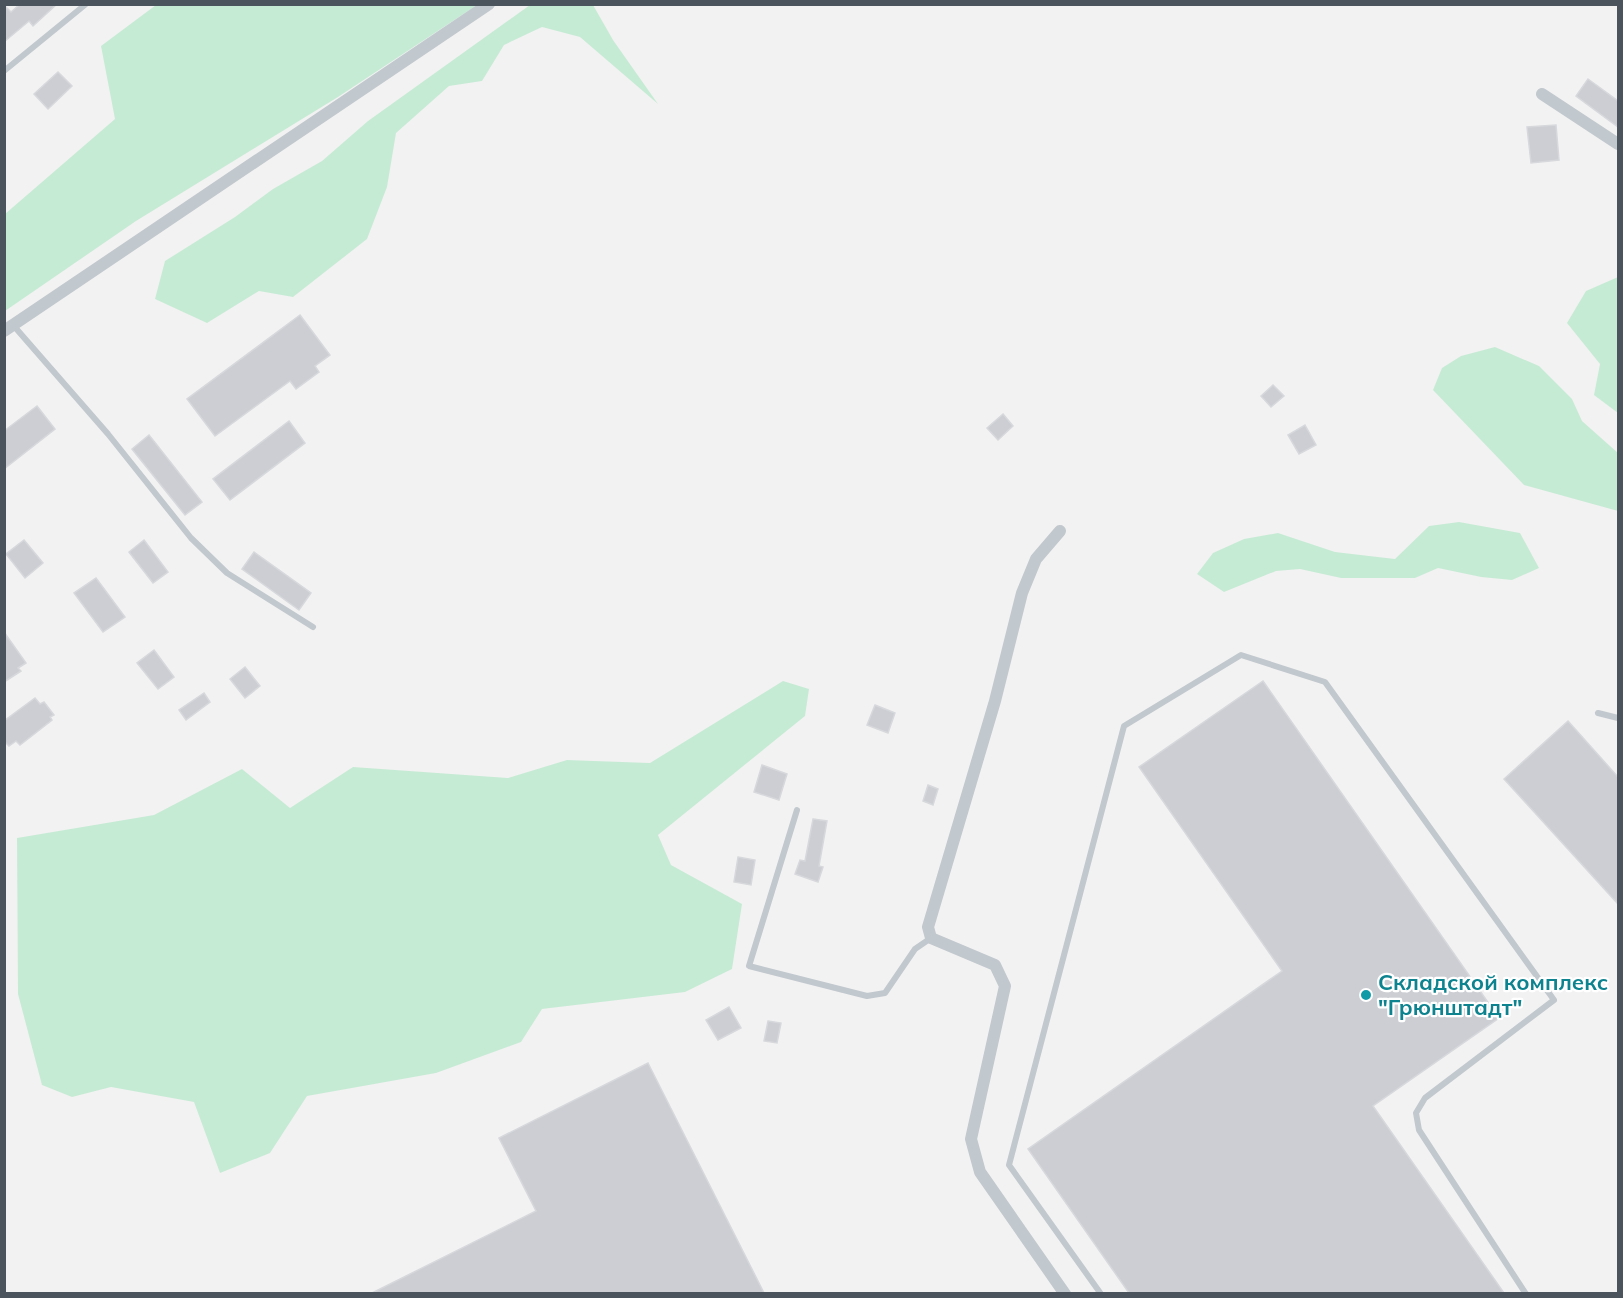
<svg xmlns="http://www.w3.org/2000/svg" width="1623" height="1298" viewBox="0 0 1623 1298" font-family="Mulish,sans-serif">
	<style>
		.green { fill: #c6ebd5 }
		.building { fill: #ccced3; stroke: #d6d8dc; stroke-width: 1.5 }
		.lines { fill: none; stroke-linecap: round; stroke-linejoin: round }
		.service { stroke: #c1c8ce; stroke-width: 6 }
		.minor { stroke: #c1c8ce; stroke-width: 12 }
		.culture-dot { fill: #0f9aa8; stroke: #fff; stroke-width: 2 }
		.labels { text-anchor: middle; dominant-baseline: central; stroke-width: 4.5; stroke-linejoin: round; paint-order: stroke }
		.culture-label { font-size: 22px; font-weight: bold; fill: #0d838f; stroke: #fff; text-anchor: start }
	</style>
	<rect width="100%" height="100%" fill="#f3f2f2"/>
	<g class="green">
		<polygon points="156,5 477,5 338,97 136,221 5,311 5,214 115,119 101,46"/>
		<polygon points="530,5 593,5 613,40 658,104 580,37 542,27 504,45 482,81 449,86 396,133 387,187 367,239 293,297 259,291 207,323 155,299 165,261 235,217 273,189 322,161 368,121"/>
		<polygon points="1618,277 1618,413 1594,395 1600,364 1567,323 1586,291"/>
		<polygon points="1495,347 1539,366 1572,399 1582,421 1618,453 1618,511 1524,485 1433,390 1442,368 1461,356"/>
		<polygon points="1459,522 1520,533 1539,568 1512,580 1481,577 1438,568 1415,578 1341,578 1300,569 1276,571 1224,592 1197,574 1213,553 1244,539 1278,533 1335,552 1395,559 1429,526"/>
		<polygon points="783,681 809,689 805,716 658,835 671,865 742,904 732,969 685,992 542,1009 521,1042 436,1073 307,1096 270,1153 220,1173 194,1102 111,1087 72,1097 42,1085 18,994 17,838 154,815 242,769 290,808 353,767 508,778 567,760 650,763"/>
	</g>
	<g class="building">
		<polygon points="20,4 57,4 33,26 29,21 4,42 4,5 11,12"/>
		<polygon points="58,72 72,86 48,109 34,94"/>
		<polygon points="1588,79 1618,101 1618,127 1576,96"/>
		<polygon points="1556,125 1559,160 1531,163 1527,127"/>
		<polygon points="300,315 330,355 315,366 319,372 296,389 290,381 215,436 187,399"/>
		<polygon points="1273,385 1284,396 1271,407 1261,396"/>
		<polygon points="37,406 55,429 4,469 4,431"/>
		<polygon points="1003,414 1013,426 998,440 987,428"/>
		<polygon points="289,421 305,443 230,500 213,479"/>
		<polygon points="1305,425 1316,445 1299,454 1288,435"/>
		<polygon points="149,435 202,502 185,515 132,449"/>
		<polygon points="24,540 43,563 25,578 6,554"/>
		<polygon points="144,540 168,572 153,583 129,552"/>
		<polygon points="254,552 311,593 299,610 242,569"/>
		<polygon points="96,578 125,617 103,632 74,593"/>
		<polygon points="4,632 26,663 18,668 21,671 4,682"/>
		<polygon points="154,650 174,677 158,689 137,663"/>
		<polygon points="245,667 260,686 245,698 230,679"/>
		<polygon points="1263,681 1499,1018 1373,1106 1504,1293 1129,1293 1028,1149 1282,971 1139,767"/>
		<polygon points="204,693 210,702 186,720 179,710"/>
		<polygon points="35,698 40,704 44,702 54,715 50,717 52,720 20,745 16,741 9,746 4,741 4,721"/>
		<polygon points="875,705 895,713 888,733 867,725"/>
		<polygon points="1568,721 1618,777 1618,904 1504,779"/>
		<polygon points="762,765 787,774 779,800 754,792"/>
		<polygon points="928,785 938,789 933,805 923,801"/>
		<polygon points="813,819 827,821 819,866 823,867 818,882 795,874 800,860 805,861"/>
		<polygon points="738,857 755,860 751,885 734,882"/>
		<polygon points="729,1007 741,1028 718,1040 706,1020"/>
		<polygon points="768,1021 781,1023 777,1043 764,1041"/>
		<polygon points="648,1063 764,1293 372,1293 536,1211 499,1138"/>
	</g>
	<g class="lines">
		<g class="service">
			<polyline points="4,71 86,4"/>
			<polyline points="13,325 108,434 191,538 227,573 313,627"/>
			<polyline points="1598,713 1618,718"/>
			<polyline points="797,810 749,966 867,996 885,993 915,949 931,938"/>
			<polyline points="1101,1294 1009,1165 1124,726 1241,655 1325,682 1554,1000 1425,1098 1416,1113 1419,1130 1526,1294"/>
		</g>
		<g class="minor">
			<polyline points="1542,94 1618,144"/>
			<polyline points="4,331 489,4"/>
			<polyline points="1060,531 1036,559 1022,593 995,701 928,927 931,938 995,965 1005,986 971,1139 980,1172 1065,1294"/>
		</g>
	</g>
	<circle class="culture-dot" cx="1366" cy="995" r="6"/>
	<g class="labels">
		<g class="culture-label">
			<text x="1378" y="982">Складской комплекс<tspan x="1378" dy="25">"Грюнштадт"</tspan></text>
		</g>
	</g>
	<rect width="1623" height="1298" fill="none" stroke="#4b545d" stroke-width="12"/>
</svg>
